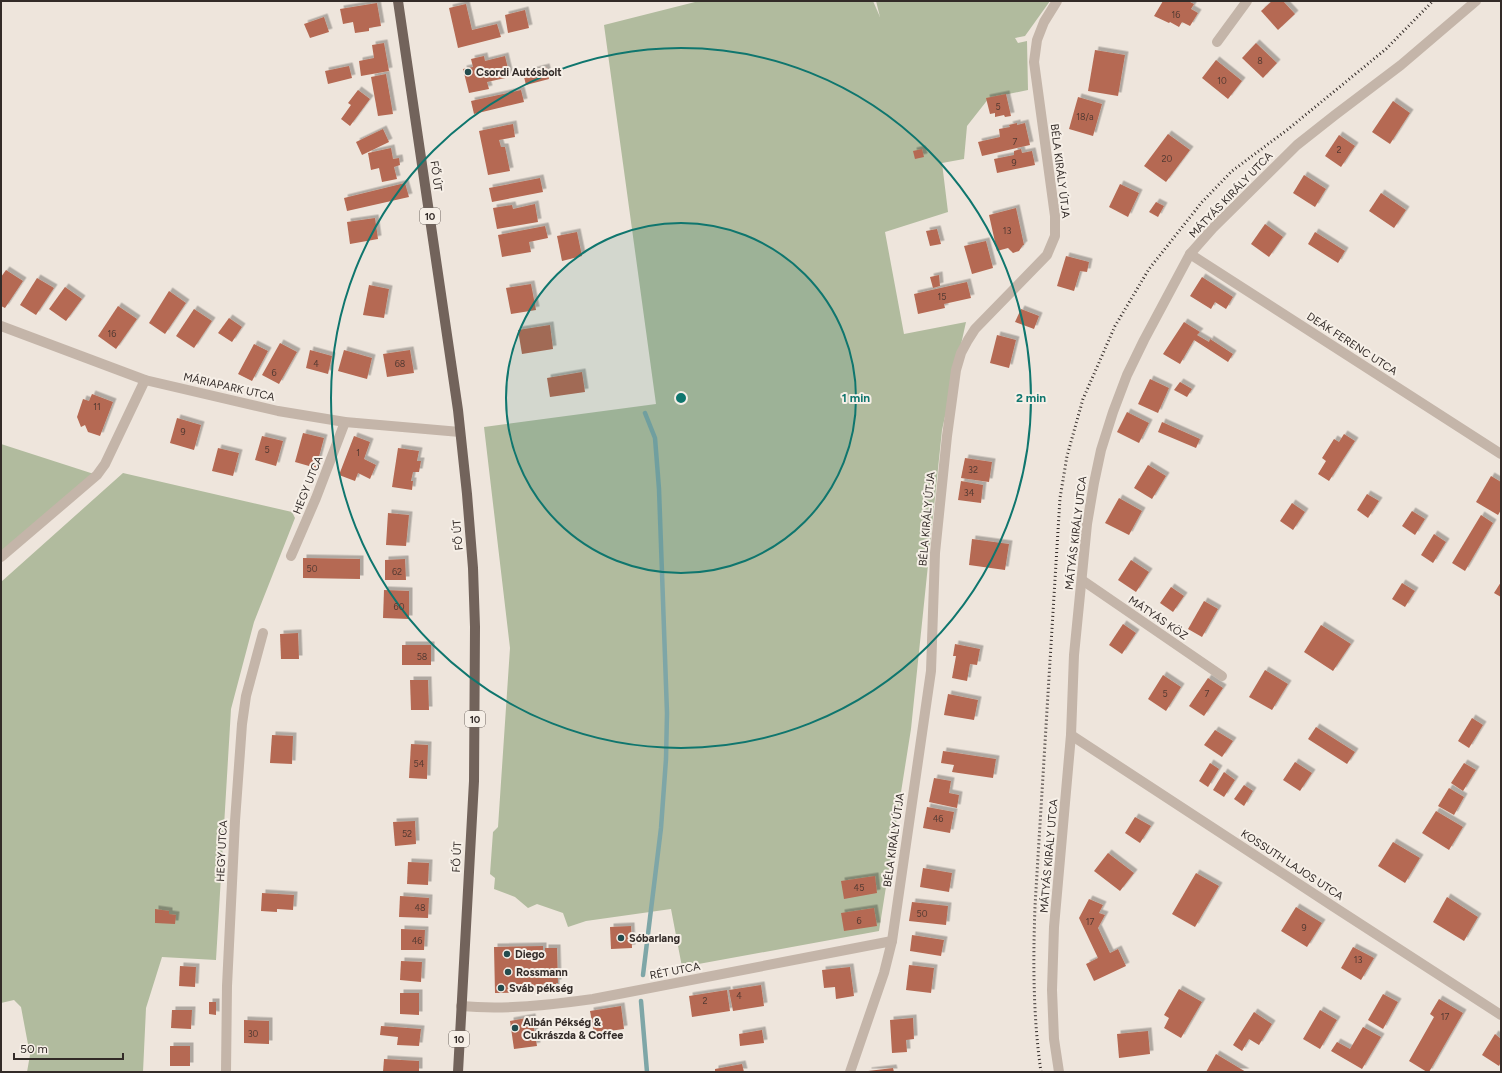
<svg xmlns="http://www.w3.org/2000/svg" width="1502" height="1073" viewBox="0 0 1502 1073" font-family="Figtree,sans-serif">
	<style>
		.green { fill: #b1bb9e }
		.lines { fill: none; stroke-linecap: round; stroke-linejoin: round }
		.stream { stroke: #7ea6a7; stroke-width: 4.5 }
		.building { fill: #b56952; filter: url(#shadow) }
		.minor { stroke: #c4b5a9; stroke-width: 10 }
		.major { stroke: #72635b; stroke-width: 10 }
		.rail { stroke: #332b28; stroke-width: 3; stroke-dasharray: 1 3; stroke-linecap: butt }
		.ring { fill: none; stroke: #0f766e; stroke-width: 2 }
		.poi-dot { fill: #234c4e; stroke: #f6efe7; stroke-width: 1.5 }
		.labels { text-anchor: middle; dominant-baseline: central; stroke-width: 4; stroke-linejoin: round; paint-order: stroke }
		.number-label { font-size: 9px; fill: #543a32 }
		.shield { fill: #f6efe7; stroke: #6e6661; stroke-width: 1 }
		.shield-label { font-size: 10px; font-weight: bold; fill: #332b28 }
		.poi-label { font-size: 11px; font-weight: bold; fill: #332b28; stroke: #f6efe7; text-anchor: start }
		.street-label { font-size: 11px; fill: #332b28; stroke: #f6efe7 }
		.centre { fill: #0f766e; stroke: #f6efe7; stroke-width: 2 }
		.ring-label { font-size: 12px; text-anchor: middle; font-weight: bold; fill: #0f766e; stroke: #f6efe7; stroke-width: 4; stroke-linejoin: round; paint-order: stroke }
	</style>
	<defs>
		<filter id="shadow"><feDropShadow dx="3.5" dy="-3.5" stdDeviation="0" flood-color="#0004"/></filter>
	</defs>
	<rect width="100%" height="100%" fill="#eee5dc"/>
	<g class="green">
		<polygon points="699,1 873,1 880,17 876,1 1050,1 1025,36 1015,38 1018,43 1027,41 1028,90 989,98 967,126 964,159 942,163 948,212 885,232 904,334 966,322 942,430 911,729 879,931 682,967 671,909 586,921 568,927 563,913 537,904 528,908 515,897 494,889 495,878 490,874 493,832 498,827 510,648 484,427 656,404 604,25"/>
		<polygon points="1,444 97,475 1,557"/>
		<polygon points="123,473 292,512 295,518 254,622 231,709 216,960 162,957 146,1008 143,1072 27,1072 30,1055 21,1007 14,1000 1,1003 1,582"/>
	</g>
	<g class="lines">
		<g class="stream">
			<polyline points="643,975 661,828 666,759 667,713 659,489 655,438 645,413"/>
			<polyline points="641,1001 647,1072"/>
		</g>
	</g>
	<g class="building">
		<polygon points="1163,1 1188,1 1194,4 1191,9 1198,13 1190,26 1182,22 1179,27 1170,22 1169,23 1154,16"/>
		<polygon points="1272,1 1283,1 1295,14 1278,30 1261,11"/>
		<polygon points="377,3 381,26 369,28 369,31 355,33 353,22 343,24 340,9"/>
		<polygon points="466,4 472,30 497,24 501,37 458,48 449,8"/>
		<polygon points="525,10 529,28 508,33 505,15"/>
		<polygon points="324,17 329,32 310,38 304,24"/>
		<polygon points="384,43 389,71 361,76 359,61 374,58 372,45"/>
		<polygon points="1256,43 1277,63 1263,78 1242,58"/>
		<polygon points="1095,50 1125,55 1118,96 1088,91"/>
		<polygon points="484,56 485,61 505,56 510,77 487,82 489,89 469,93 463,69 473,67 471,59"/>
		<polygon points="1216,60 1242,81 1228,99 1202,78"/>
		<polygon points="349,66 352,78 328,84 325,71"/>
		<polygon points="546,67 549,79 526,85 523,73"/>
		<polygon points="386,74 393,114 378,116 371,77"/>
		<polygon points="358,90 370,99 350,126 341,119 351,105 348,103"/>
		<polygon points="521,90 524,102 474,114 471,101"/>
		<polygon points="1006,94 1011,116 1005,117 1004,115 995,117 995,113 990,114 986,98"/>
		<polygon points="1078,97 1102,104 1093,136 1069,129"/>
		<polygon points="1393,101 1410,113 1390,144 1372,132"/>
		<polygon points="1017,123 1017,125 1025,123 1030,145 982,156 978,142 1000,137 999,129 1010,127 1009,125"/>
		<polygon points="513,124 515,137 499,140 501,147 505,147 510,171 488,175 479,131"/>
		<polygon points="383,129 389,142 362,155 356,142"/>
		<polygon points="1168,134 1190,150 1166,182 1144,166"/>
		<polygon points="1339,135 1355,146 1341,167 1325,156"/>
		<polygon points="391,148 393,159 399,158 400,165 394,167 397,179 382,182 379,168 371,170 368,153"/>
		<polygon points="922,149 924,157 915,159 913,151"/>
		<polygon points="1021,149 1022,153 1032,151 1035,165 997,173 994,159 1014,155 1014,151"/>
		<polygon points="1304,175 1326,189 1315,207 1293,193"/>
		<polygon points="540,178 543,192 492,202 489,188"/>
		<polygon points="405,183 409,197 347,211 344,198"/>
		<polygon points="1120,184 1139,193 1128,217 1109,207"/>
		<polygon points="1381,193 1406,210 1394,228 1369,211"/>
		<polygon points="1156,202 1164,206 1158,217 1149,212"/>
		<polygon points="535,204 538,222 497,229 493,208 512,205 513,209"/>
		<polygon points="1016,208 1024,245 1023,245 1019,251 1013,253 1008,248 997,251 989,215"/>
		<polygon points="375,218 378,239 350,244 347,222"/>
		<polygon points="1265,224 1283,237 1269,257 1251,244"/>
		<polygon points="545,226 548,238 529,242 531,252 502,257 498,235"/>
		<polygon points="937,229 941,244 930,246 926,231"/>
		<polygon points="577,232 582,256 562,261 557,236"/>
		<polygon points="1315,232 1345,251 1338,263 1308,244"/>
		<polygon points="986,241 993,268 972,274 964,246"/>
		<polygon points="1066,256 1089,262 1087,272 1080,271 1074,291 1057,286"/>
		<polygon points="6,270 23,281 5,308 1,306 1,287 2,286 1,285 1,277"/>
		<polygon points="939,275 940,286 933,288 930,277"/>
		<polygon points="1202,277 1233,297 1226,309 1215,302 1211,309 1190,296"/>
		<polygon points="37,278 54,288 36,315 20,305"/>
		<polygon points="967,282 971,298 944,304 945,308 918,314 914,294"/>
		<polygon points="531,284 536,310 511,314 506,288"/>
		<polygon points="369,285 389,289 384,318 363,315"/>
		<polygon points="65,287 82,299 66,321 49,309"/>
		<polygon points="169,291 186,303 165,334 149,323"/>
		<polygon points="118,306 137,319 116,349 98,336"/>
		<polygon points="194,309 212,321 194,348 176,336"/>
		<polygon points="1021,309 1039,316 1034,329 1015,322"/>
		<polygon points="229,318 242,327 232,342 218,333"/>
		<polygon points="1184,322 1200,332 1197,335 1209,342 1210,339 1233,354 1228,362 1194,340 1180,364 1163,354"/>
		<polygon points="550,325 553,349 522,354 518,330"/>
		<polygon points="997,335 1016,340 1009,368 990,363"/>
		<polygon points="280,343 297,352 279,384 262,375"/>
		<polygon points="254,344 268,351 252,381 238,374"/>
		<polygon points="310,350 332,356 328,374 306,368"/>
		<polygon points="344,350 372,358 367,379 338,371"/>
		<polygon points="410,350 414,373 387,377 383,354"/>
		<polygon points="582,372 585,392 550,397 547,378"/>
		<polygon points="1150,379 1169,388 1158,413 1138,404"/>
		<polygon points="1180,382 1192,389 1187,397 1174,390"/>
		<polygon points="92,394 113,402 100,436 88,432 85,425 81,427 77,417 83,399 89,401"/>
		<polygon points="1127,412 1149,423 1139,443 1117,432"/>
		<polygon points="177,418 201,425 194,450 170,443"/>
		<polygon points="1162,422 1200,439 1196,448 1158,432"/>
		<polygon points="303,433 324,438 316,468 295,462"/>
		<polygon points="1344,434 1355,441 1329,481 1318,474 1326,461 1322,458 1334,439 1339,442"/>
		<polygon points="262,436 283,441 276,466 255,460"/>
		<polygon points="354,436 370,442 364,459 376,465 370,479 358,473 355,481 339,475"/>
		<polygon points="218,448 239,453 233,476 212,471"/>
		<polygon points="398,448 419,451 417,461 421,461 419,472 413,472 411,481 413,481 412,490 392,487"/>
		<polygon points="965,458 992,462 989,482 961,478"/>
		<polygon points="1148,465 1166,476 1152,499 1134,488"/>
		<polygon points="1491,476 1501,482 1501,510 1498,515 1476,502"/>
		<polygon points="961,481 983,485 981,503 958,500"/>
		<polygon points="1367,494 1379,501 1368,518 1357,510"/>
		<polygon points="1119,498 1142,511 1129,535 1105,523"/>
		<polygon points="1292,503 1305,512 1293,530 1280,521"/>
		<polygon points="1412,511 1425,519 1415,535 1402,526"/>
		<polygon points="388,513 409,515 406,546 386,545"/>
		<polygon points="1481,515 1493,523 1465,571 1452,563"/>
		<polygon points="1434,534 1446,542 1433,563 1421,555"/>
		<polygon points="972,539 1009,544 1005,570 969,565"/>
		<polygon points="303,558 360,559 360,579 303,578"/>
		<polygon points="405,559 406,580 385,580 385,560"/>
		<polygon points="1131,560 1149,572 1136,592 1118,580"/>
		<polygon points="1501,582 1501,597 1494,593"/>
		<polygon points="1402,583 1415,591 1405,607 1392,599"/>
		<polygon points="1171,587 1184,596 1173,612 1160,603"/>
		<polygon points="384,590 409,591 409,619 383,618"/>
		<polygon points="1204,601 1218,609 1202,637 1188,629"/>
		<polygon points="1123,624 1136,633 1122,654 1109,645"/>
		<polygon points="1321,625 1351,644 1333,671 1304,652"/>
		<polygon points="298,633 299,659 281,659 280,634"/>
		<polygon points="955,644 980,649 977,665 970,664 967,681 952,678 956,656 953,656"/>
		<rect x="402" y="645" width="29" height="20"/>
		<polygon points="1265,670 1288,684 1272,710 1249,697"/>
		<polygon points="1163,675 1181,687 1166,711 1148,699"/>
		<polygon points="1208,678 1223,688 1204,716 1189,706"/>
		<polygon points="410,680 428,680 429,710 411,710"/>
		<polygon points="948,694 978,700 974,720 944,715"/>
		<polygon points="1472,718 1483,725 1469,748 1458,741"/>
		<polygon points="1316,727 1355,752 1347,764 1308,739"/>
		<polygon points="1215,730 1233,741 1222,757 1204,745"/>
		<polygon points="272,735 293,736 292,764 270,763"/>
		<polygon points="411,744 428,745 427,779 409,778"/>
		<polygon points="943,751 996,759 993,778 952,772 954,765 941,763"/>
		<polygon points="1295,762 1312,773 1300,791 1283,780"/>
		<polygon points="1210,763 1219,769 1208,787 1199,781"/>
		<polygon points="1464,763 1476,770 1463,791 1451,783"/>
		<polygon points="1224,772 1235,780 1224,797 1213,790"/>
		<polygon points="934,778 951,781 949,793 959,795 957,808 929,802"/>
		<polygon points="1244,785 1253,791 1244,806 1234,799"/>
		<polygon points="1449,788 1464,797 1454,815 1438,806"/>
		<polygon points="927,807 954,812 950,833 923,828"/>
		<polygon points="1436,811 1463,827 1449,850 1422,833"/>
		<polygon points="1135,817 1151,826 1140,843 1125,833"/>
		<polygon points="415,821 416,844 395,846 393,822"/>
		<polygon points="1393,842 1420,858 1405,883 1378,866"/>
		<polygon points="1108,853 1134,873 1120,891 1094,871"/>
		<polygon points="408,862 429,863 428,885 407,884"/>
		<polygon points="923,868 952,873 949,892 920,887"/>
		<polygon points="1196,873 1219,886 1195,927 1172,914"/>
		<polygon points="875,876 877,893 844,899 841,881"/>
		<polygon points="262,893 294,895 293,910 277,909 277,912 261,911"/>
		<polygon points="400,896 429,898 428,918 399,917"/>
		<polygon points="1447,897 1478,917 1464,941 1433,922"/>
		<polygon points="1089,899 1103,905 1099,913 1105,915 1098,928 1110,953 1118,949 1126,966 1094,981 1086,964 1098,958 1079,918"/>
		<polygon points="912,902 948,906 946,925 909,921"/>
		<polygon points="1296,907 1322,923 1307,947 1281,931"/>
		<polygon points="874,908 877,926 844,931 841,913"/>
		<polygon points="155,909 169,911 169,914 176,915 175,924 155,923"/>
		<polygon points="631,926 632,948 611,949 610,927"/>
		<polygon points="401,929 425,930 424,950 401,950"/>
		<polygon points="912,935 944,940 941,956 910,951"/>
		<polygon points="543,946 543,955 545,955 545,948 557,948 558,983 556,983 556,989 545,989 545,983 543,984 544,992 495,993 494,947"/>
		<polygon points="1353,947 1374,958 1361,980 1341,968"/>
		<polygon points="401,961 422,962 421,982 400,980"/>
		<polygon points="909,965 934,968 931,993 906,990"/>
		<polygon points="180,966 196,967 195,987 179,986"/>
		<polygon points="850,967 854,996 836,999 835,987 824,988 822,970"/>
		<polygon points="761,985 764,1006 733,1011 729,990"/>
		<polygon points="1179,989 1202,1002 1181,1038 1164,1028 1169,1018 1164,1015"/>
		<polygon points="727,990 730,1011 692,1017 689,996"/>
		<polygon points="400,993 419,993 419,1015 400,1014"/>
		<polygon points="1383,994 1398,1002 1383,1029 1368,1020"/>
		<polygon points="1439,999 1463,1013 1429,1072 1427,1072 1409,1061 1434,1017 1430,1014"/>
		<polygon points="209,1002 216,1002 216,1015 209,1014"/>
		<polygon points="621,1006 624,1029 594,1033 590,1011"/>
		<polygon points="172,1010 192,1010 191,1029 171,1028"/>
		<polygon points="1320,1010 1337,1020 1320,1049 1303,1039"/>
		<polygon points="1254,1012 1272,1024 1259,1045 1249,1039 1242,1051 1233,1045"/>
		<polygon points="532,1017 537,1046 514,1049 510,1021"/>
		<polygon points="913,1018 914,1039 906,1040 907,1052 892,1053 890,1020"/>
		<polygon points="244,1020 269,1021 269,1044 244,1043"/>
		<polygon points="381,1026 421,1029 419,1046 397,1045 398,1037 380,1035"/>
		<polygon points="1363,1027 1381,1037 1362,1069 1331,1051 1337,1042 1350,1049"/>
		<polygon points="762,1030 764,1043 740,1046 739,1034"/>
		<polygon points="1148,1031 1150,1054 1119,1058 1117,1034"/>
		<polygon points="1495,1034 1501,1039 1501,1062 1499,1066 1482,1055"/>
		<rect x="170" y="1046" width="20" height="20"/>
		<polygon points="1216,1054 1246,1072 1206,1072"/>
		<polygon points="384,1059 419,1061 419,1072 383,1072"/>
		<polygon points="742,1064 744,1072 715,1072 715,1069"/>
		<polygon points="893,1068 894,1072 868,1072 868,1071"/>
	</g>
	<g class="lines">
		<g class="minor">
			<polyline points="1217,42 1247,1"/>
			<polyline points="1190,254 1501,454"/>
			<polyline points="1,326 145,380 278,411 345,422 460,432"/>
			<polyline points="291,556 316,498 345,422"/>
			<polyline points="1,557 97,475 105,464 145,380"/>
			<polyline points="1082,580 1222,676"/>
			<polyline points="1071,735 1331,905 1501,1015"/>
			<path d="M461,1006C505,1010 550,1005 593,999L892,941"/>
			<polyline points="226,1072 227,986 235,821 242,724 246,696 263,633"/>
			<polyline points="850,1072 884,973 892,941 931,671 935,553 947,436 956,370 961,353 968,340 975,329 1047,255 1055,236 1055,216 1034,62 1037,40 1044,22 1057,1"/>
			<polyline points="1059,1072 1054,1039 1052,990 1054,927 1071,735 1074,655 1087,524 1094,483 1101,450 1113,412 1127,375 1144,340 1190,254 1213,228 1297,145 1335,115 1401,65 1476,1"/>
		</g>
		<polyline class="major" points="398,1 458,410 467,494 473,568 475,627 474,781 458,1072"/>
		<path class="rail" d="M1041,1072C1033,1016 1033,962 1035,906L1060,498L1067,456L1083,399L1115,326L1149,269L1202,202L1232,171L1287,130L1386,49L1433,1"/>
	</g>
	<circle cx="681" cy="398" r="175" fill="#0f766e" fill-opacity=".12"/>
	<g class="ring">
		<circle cx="681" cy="398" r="175"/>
		<circle cx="681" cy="398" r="350"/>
	</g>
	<g class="poi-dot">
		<circle cx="468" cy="72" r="4"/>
		<circle cx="621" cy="938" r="4"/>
		<circle cx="507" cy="954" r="4"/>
		<circle cx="508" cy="972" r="4"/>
		<circle cx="501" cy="988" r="4"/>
		<circle cx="515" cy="1028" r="4"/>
	</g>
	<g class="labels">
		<g class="number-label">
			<text x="1176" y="14">16</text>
			<text x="1260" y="60">8</text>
			<text x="1222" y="80">10</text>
			<text x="998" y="106">5</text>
			<text x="1085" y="116">18/a</text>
			<text x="1015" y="141">7</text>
			<text x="1339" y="149">2</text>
			<text x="1167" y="158">20</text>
			<text x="1014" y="162">9</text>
			<text x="1007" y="230">13</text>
			<text x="942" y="296">15</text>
			<text x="112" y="333">16</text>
			<text x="316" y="363">4</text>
			<text x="400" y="363">68</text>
			<text x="274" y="372">6</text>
			<text x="97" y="406">11</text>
			<text x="183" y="431">9</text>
			<text x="267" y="449">5</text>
			<text x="358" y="452">1</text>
			<text x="973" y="469">32</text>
			<text x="969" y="492">34</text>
			<text x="312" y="568">50</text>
			<text x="397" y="571">62</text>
			<text x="399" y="606">60</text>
			<text x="422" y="656">58</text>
			<text x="1165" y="693">5</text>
			<text x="1207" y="693">7</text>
			<text x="419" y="763">54</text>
			<text x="938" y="818">46</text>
			<text x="407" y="833">52</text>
			<text x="859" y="887">45</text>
			<text x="420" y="907">48</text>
			<text x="922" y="913">50</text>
			<text x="859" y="920">6</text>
			<text x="1090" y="921">17</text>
			<text x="1304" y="927">9</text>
			<text x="417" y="940">46</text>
			<text x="1358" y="959">13</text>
			<text x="739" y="995">4</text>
			<text x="705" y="1000">2</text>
			<text x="1445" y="1016">17</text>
			<text x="253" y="1033">30</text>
		</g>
		<g class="shield">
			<rect x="420" y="208" width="20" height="16" rx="3"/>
			<rect x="465" y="711" width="20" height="16" rx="3"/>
			<rect x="449" y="1031" width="20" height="16" rx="3"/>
		</g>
		<g class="shield-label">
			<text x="430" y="216">10</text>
			<text x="475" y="719">10</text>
			<text x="459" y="1039">10</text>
		</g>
		<g class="poi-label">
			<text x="476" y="72">Csordi Autósbolt</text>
			<text x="629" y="938">Sóbarlang</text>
			<text x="515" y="954">Diego</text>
			<text x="516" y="972">Rossmann</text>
			<text x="509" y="988">Sváb pékség</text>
			<text x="523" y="1022">Albán Pékség &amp;<tspan x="523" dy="13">Cukrászda &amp; Coffee</tspan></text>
		</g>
		<g class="street-label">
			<text transform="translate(1060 171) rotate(83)">BÉLA KIRÁLY ÚTJA</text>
			<text transform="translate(436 176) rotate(82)">FŐ ÚT</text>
			<text transform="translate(1231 195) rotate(-46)">MÁTYÁS KIRÁLY UTCA</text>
			<text transform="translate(1352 344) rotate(33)">DEÁK FERENC UTCA</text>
			<text transform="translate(229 387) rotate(13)">MÁRIAPARK UTCA</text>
			<text transform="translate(308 485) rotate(-68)">HEGY UTCA</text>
			<text transform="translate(927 519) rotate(-85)">BÉLA KIRÁLY ÚTJA</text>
			<text transform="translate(1076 533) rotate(-83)">MÁTYÁS KIRÁLY UTCA</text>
			<text transform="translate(458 535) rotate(-95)">FŐ ÚT</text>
			<text transform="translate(1158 618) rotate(34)">MÁTYÁS KÖZ</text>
			<text transform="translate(894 840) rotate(-82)">BÉLA KIRÁLY ÚTJA</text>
			<text transform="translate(222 851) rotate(-87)">HEGY UTCA</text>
			<text transform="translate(1049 856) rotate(-85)">MÁTYÁS KIRÁLY UTCA</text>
			<text transform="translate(457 857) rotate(-87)">FŐ ÚT</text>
			<text transform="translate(1292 865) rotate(33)">KOSSUTH LAJOS UTCA</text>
			<text transform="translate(675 971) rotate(-11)">RÉT UTCA</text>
		</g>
	</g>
	<circle cx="681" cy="398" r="6" class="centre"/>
	<g class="ring-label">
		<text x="856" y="402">1 min</text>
		<text x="1031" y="402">2 min</text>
	</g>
	<rect width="1502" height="1073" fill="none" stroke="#332b28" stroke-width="4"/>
	<path d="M14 1053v6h109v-6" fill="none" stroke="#332b28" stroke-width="2"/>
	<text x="20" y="1053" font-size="12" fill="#332b28" stroke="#f6efe7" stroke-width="3" paint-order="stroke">50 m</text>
</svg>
